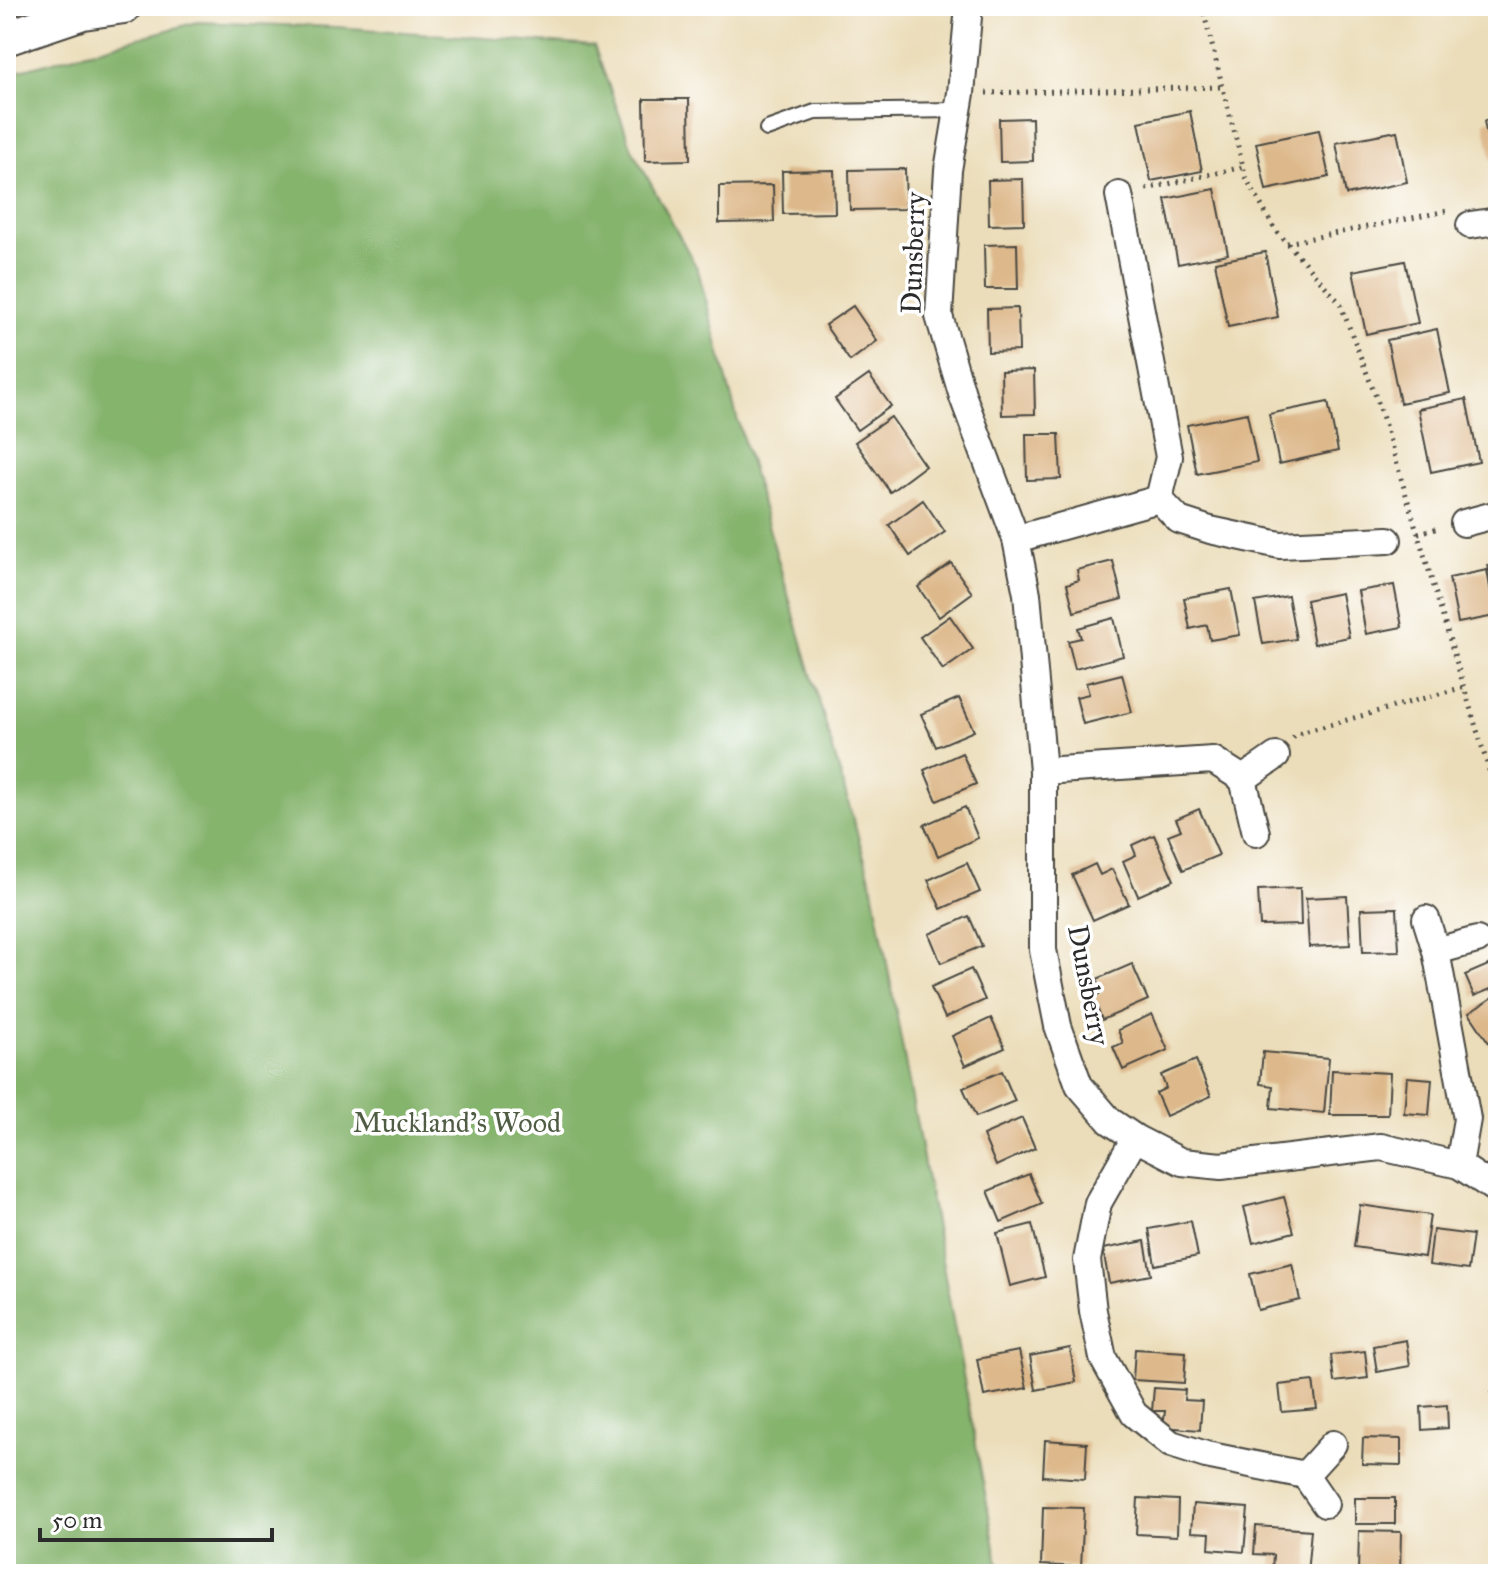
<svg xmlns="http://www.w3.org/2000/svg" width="1504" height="1580" viewBox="0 0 1504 1580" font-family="'IM FELL Great Primer',serif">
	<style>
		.forest { fill: #85b46d; stroke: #58704c; stroke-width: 2 }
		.building { fill: #ddb88a }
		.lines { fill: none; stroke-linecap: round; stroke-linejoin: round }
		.service-casing { stroke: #484640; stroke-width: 18 }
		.minor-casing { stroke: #484640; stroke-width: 30 }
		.tertiary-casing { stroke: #484640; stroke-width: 38 }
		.path { stroke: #484640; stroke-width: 5; stroke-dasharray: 2 6; stroke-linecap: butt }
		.service { stroke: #fff; stroke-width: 14 }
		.minor { stroke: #fff; stroke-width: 26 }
		.tertiary { stroke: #fff; stroke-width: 34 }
		.labels { text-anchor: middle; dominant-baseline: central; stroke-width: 7; stroke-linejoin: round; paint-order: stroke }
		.street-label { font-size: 28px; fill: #2b2b2b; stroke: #fff }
		.park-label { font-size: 28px; fill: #505d44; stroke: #fff }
	</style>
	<rect width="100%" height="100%" fill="#fff"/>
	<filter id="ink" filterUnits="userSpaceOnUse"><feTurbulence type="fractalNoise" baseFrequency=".0125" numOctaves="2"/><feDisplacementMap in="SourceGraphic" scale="16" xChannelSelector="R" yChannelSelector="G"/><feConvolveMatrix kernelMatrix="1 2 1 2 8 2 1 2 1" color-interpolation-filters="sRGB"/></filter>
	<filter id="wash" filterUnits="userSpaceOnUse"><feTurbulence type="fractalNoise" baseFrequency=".006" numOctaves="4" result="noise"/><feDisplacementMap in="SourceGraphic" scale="32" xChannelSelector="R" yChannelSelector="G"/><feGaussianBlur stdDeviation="1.8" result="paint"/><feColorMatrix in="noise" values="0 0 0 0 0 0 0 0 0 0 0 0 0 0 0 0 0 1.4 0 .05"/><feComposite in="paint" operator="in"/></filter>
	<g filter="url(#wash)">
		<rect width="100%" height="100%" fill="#ebddb9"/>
		<polygon class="forest" points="197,22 337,27 594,46 633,151 698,270 737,418 873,888 1000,1574 6,1574 6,74"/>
		<g id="blocks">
			<g class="building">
				<polygon points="644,99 689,99 690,160 645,161"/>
				<polygon points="1190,111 1202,171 1151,181 1139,122"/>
				<polygon points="1032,118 1033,161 1000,162 999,119"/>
				<polygon points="1498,118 1498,170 1494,171 1484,121"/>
				<polygon points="1319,130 1329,177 1266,190 1256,143"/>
				<polygon points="1397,131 1407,182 1346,195 1336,143"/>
				<polygon points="905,169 906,209 850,210 849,170"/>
				<polygon points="834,170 835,213 783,214 782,171"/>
				<polygon points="1023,179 1024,224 989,225 988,180"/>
				<polygon points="773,185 774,222 719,223 719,186"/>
				<polygon points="1215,189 1228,254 1178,264 1165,199"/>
				<polygon points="1017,244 1018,289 985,289 984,245"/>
				<polygon points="1265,252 1278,317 1228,327 1215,262"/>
				<polygon points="1405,261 1418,323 1366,334 1353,271"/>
				<polygon points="853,306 877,341 850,361 825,325"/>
				<polygon points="1018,308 1019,351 988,352 987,309"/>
				<polygon points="1437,329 1450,393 1400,403 1387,340"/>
				<polygon points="1034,370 1035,414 1002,415 1001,371"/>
				<polygon points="869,375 891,406 857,430 835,399"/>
				<polygon points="1466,399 1479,462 1431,472 1418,409"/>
				<polygon points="1328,402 1338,451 1279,464 1269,414"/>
				<polygon points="1247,413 1257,462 1197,474 1187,425"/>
				<polygon points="891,417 925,466 890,492 855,442"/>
				<polygon points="1026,434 1059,434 1061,479 1027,480"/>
				<polygon points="923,500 945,532 910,556 889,525"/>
				<polygon points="1113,561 1122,599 1074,612 1067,584 1079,580 1077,570"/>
				<polygon points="951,563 972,593 939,617 918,587"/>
				<polygon points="1498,563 1498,609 1497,609 1488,565"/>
				<polygon points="1487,570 1495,616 1458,623 1449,578"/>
				<polygon points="1394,585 1402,627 1366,634 1358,591"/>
				<polygon points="1231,589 1240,635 1210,640 1207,625 1190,629 1184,598"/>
				<polygon points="1341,593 1349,637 1314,644 1306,600"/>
				<polygon points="1288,596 1296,639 1263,644 1255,602"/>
				<polygon points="950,616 973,649 943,670 920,637"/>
				<polygon points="1114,618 1123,656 1075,669 1068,641 1081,638 1078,628"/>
				<polygon points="1122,674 1132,712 1083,724 1076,697 1089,694 1086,683"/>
				<polygon points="959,698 974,731 936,747 921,714"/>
				<polygon points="962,753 976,784 937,801 924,770"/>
				<polygon points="965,807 978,838 938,856 924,825"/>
				<polygon points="1199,809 1219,855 1183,870 1168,835 1181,830 1176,819"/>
				<polygon points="1154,835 1174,880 1138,896 1123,861 1136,855 1132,845"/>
				<polygon points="967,863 980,892 941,909 928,880"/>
				<polygon points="1095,864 1100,875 1112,869 1129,904 1093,920 1072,875"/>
				<polygon points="1300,888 1301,925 1260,926 1258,890"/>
				<polygon points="1347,896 1350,945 1309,947 1306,898"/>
				<polygon points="1397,908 1399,951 1363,952 1361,909"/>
				<polygon points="969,916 982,946 941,963 929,934"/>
				<polygon points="1495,962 1498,970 1498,986 1474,996 1465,975"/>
				<polygon points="1132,964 1148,1000 1102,1020 1093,997 1103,992 1097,979"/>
				<polygon points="971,969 985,1000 945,1018 931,987"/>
				<polygon points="1498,994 1498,1046 1493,1049 1469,1013"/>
				<polygon points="1152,1014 1168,1050 1123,1070 1113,1047 1123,1043 1118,1030"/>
				<polygon points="991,1018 1005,1048 965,1066 952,1036"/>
				<polygon points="1263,1052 1329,1058 1324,1113 1271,1108 1273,1086 1260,1084"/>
				<polygon points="1196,1060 1211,1096 1166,1116 1156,1093 1166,1088 1161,1075"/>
				<polygon points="1332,1070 1390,1073 1388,1115 1330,1115"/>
				<polygon points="1002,1071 1015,1101 976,1117 963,1088"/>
				<polygon points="1407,1077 1432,1079 1429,1115 1404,1113"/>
				<polygon points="1022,1118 1035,1148 996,1166 983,1135"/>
				<polygon points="1029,1174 1042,1204 1001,1222 988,1191"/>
				<polygon points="1284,1197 1294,1232 1253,1243 1244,1207"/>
				<polygon points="1360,1205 1430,1215 1424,1257 1354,1247"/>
				<polygon points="1191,1221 1198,1256 1155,1265 1149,1229"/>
				<polygon points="1032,1224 1045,1277 1010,1286 997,1233"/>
				<polygon points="1433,1230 1473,1235 1468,1270 1429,1265"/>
				<polygon points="1145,1241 1151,1275 1109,1283 1103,1249"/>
				<polygon points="1292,1264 1300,1300 1258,1310 1250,1274"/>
				<polygon points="1406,1340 1410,1366 1377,1372 1373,1346"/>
				<polygon points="1070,1348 1076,1382 1036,1390 1030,1356"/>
				<polygon points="1135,1349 1186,1352 1184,1383 1133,1380"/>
				<polygon points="1019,1351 1027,1388 984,1396 977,1359"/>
				<polygon points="1365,1351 1368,1378 1334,1382 1331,1355"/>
				<polygon points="1313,1381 1317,1409 1282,1412 1279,1385"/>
				<polygon points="1154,1388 1185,1390 1184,1400 1202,1401 1200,1430 1163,1427 1165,1411 1152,1411"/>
				<polygon points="1491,1393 1498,1393 1498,1428 1494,1428"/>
				<polygon points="1447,1405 1448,1428 1422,1430 1421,1407"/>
				<polygon points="1363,1438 1401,1439 1401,1465 1362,1464"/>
				<polygon points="1045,1440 1087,1443 1085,1479 1043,1476"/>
				<polygon points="1138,1498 1178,1500 1177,1536 1136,1534"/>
				<rect x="1355" y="1498" width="40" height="26"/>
				<polygon points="1193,1504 1248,1508 1244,1552 1209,1549 1210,1533 1191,1532"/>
				<polygon points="1043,1507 1084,1508 1081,1567 1041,1565"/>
				<polygon points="1256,1526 1311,1530 1307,1574 1272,1571 1273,1555 1254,1554"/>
				<polygon points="1359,1531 1401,1532 1400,1574 1358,1574"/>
			</g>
		</g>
	</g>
	<g filter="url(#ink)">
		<use href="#blocks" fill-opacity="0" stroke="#484640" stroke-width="2"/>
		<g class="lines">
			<defs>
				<polyline id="service" points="767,129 815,112 958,110"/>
				<g id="minor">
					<polyline points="969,6 961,93 948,170 939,316 963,397 1016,539 1027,594 1043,771 1043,950 1058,1026 1079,1085 1110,1121 1135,1138 1182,1162 1221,1166 1381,1147 1459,1165 1498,1191"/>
					<polyline points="1119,195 1169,457 1159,499"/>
					<polyline points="1470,225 1498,221"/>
					<polyline points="1464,523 1498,514"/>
					<polyline points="1016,539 1159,499 1179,520 1210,530 1280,545 1388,540"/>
					<polyline points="1043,771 1213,760 1243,779"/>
					<polyline points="1256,833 1243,779 1276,756"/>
					<polyline points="1426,919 1436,951 1467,1119 1459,1165"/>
					<polyline points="1436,951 1477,940"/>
					<polyline points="1135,1138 1098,1203 1087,1260 1093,1311 1103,1358 1134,1414 1171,1444 1206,1455 1305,1475"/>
					<polyline points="1325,1504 1305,1475 1333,1444"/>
				</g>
				<polyline id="tertiary" points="6,38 83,12 124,6"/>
			</defs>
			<use href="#service" class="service-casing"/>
			<use href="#minor" class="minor-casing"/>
			<use href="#tertiary" class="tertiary-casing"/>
			<g class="path">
				<polyline points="1202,6 1246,178 1274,228 1340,303 1379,405 1498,800"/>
				<polyline points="986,93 1221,87"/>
				<polyline points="1146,189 1243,167"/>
				<polyline points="1287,243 1447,211"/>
				<polyline points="1418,533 1439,528"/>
				<polyline points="1293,738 1297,734 1464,687"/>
			</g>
			<use href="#service" class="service"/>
			<use href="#minor" class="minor"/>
			<use href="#tertiary" class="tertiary"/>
		</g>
	</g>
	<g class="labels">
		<g class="street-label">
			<text transform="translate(913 253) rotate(-88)">Dunsberry</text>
			<text transform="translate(1089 985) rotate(79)">Dunsberry</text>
		</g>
		<g class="park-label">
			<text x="457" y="1122">Muckland's Wood</text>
		</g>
	</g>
	<rect width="1504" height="1580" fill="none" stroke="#fff" stroke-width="32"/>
	<path d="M40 1528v12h232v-12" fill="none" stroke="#2b2b2b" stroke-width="4"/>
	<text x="52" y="1528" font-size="24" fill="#2b2b2b" stroke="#ffffff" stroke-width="6" paint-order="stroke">50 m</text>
</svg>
